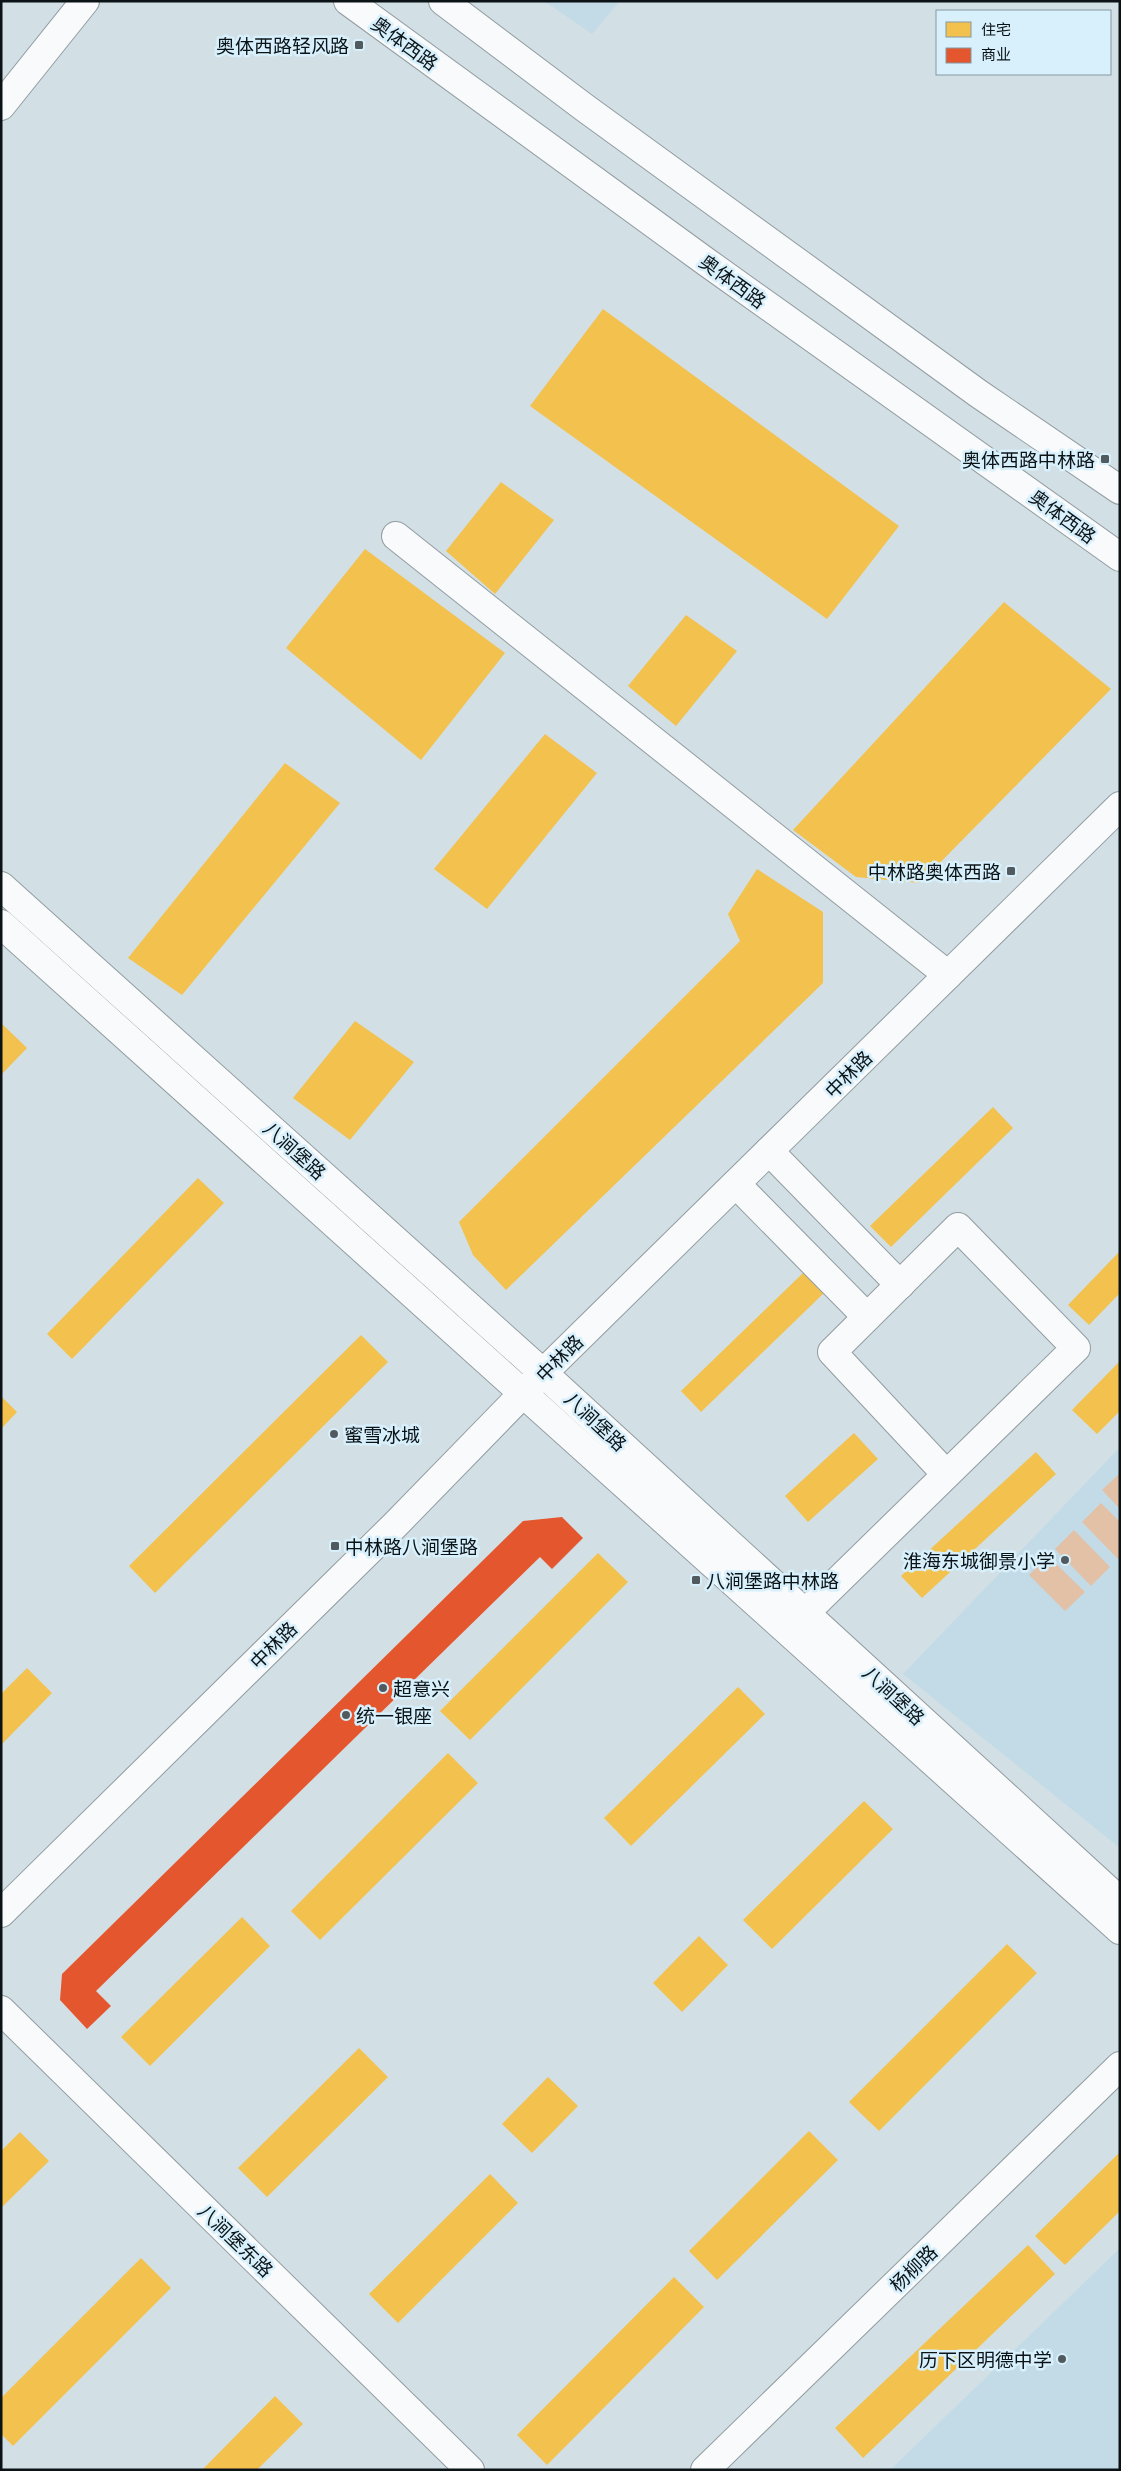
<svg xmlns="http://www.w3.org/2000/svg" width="1121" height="2471" viewBox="0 0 1121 2471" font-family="Commissioner,'Noto Sans SC',sans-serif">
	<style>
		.built { fill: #c3dbe7 }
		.green { fill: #e2c1a6 }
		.homes { fill: #f2c14e }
		.shops { fill: #e4572e }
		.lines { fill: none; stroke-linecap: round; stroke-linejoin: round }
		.minor-casing { stroke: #929ca1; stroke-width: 30 }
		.major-casing { stroke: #929ca1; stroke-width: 30 }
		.minor { stroke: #f8fafb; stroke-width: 28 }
		.major { stroke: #f8fafb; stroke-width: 28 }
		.poi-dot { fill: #515b5f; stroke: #d7f0fc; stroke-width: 2 }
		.labels { text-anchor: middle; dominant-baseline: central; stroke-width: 5; stroke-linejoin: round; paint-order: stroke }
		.street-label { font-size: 19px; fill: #0b1317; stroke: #d7f0fc }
		.poi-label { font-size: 19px; fill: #0b1317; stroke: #d7f0fc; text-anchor: end }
	</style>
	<rect width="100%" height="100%" fill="#d2e0e6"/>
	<g class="built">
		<polygon points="544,1 620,1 592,34"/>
		<polygon points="1120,1447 1120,1848 903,1674"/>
		<polygon points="1120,2248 1120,2470 890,2470"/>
	</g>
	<g class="green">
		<polygon points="1120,1473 1120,1509 1102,1490"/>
		<polygon points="1101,1503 1120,1522 1120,1557 1118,1559 1082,1522"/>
		<polygon points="1074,1530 1110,1567 1091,1586 1055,1549"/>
		<polygon points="1048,1556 1085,1592 1065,1611 1029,1575"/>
	</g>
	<g class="homes">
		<polygon points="603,309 899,526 827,619 530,406"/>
		<polygon points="501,482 554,520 495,594 446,551"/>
		<polygon points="365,549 505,653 421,760 286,648"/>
		<polygon points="1004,602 1111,689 920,883 856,877 793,830"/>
		<polygon points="686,615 737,651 676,726 628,686"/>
		<polygon points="545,734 597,773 487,909 434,869"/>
		<polygon points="285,763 340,803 182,995 128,958"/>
		<polygon points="757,869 823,912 823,983 506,1290 473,1255 459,1222 740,941 728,914"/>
		<polygon points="355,1021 414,1062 350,1140 293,1098"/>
		<polygon points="1,1023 27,1048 1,1075"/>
		<polygon points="993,1107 1013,1128 891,1247 870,1226"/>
		<polygon points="198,1178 224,1203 72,1359 47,1334"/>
		<polygon points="1120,1251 1120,1293 1089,1325 1068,1305"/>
		<polygon points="804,1272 824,1293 701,1412 681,1391"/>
		<polygon points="361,1335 388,1362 155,1593 129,1566"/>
		<polygon points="1120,1361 1120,1411 1097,1434 1072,1410"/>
		<polygon points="1,1396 17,1412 1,1429"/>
		<polygon points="854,1433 878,1459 808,1522 785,1496"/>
		<polygon points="1036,1452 1056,1474 922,1598 901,1576"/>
		<polygon points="598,1553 628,1582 470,1740 440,1711"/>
		<polygon points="27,1668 52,1693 1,1745 1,1694"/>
		<polygon points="738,1687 765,1714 631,1846 604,1818"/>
		<polygon points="448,1753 478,1783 320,1940 291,1911"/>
		<polygon points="864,1801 893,1829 772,1949 743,1920"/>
		<polygon points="242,1917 270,1946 150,2066 121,2037"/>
		<polygon points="699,1936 728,1965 682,2012 653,1983"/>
		<polygon points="1007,1944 1037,1973 879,2131 849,2102"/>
		<polygon points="359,2048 388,2077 267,2197 238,2168"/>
		<polygon points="548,2077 578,2106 532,2153 502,2124"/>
		<polygon points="809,2131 838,2160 717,2280 689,2251"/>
		<polygon points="20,2132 49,2161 1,2208 1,2151"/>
		<polygon points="1120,2152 1120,2211 1065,2265 1035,2236"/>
		<polygon points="490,2174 518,2203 398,2323 369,2294"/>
		<polygon points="1028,2245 1055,2274 863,2458 835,2428"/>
		<polygon points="141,2258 171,2288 13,2446 1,2434 1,2398"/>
		<polygon points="674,2277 704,2307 547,2465 517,2435"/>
		<polygon points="275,2396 303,2424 257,2470 202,2470"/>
	</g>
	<polygon class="shops" points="562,1517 583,1538 552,1569 540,1557 96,1991 111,2006 87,2029 60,2000 62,1974 523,1521"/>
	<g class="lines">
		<defs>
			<g id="minor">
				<polyline points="1,106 85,1"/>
				<polyline points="396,536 948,975"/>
				<polyline points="1,886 543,1373 1120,1901"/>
				<polyline points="1,924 1120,1930"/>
				<polyline points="769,1151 900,1285"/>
				<polyline points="736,1184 867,1317"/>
				<polyline points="805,1613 1076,1348 958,1227 832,1352 946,1474"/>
				<polyline points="1,2010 470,2470"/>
				<polyline points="705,2470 1120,2066"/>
			</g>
			<g id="major">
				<polyline points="348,1 705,261 1120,557"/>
				<polyline points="443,1 585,108 979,394 1120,490"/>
				<polyline points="1,1913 396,1524 543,1373 1120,806"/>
			</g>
		</defs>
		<use href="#minor" class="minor-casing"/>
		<use href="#major" class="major-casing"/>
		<use href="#minor" class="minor"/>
		<use href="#major" class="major"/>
	</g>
	<g class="poi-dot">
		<rect x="354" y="40" width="10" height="10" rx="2.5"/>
		<rect x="1100" y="454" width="10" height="10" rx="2.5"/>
		<rect x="1006" y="866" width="10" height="10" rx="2.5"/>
		<circle cx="334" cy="1434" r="5"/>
		<rect x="330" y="1541" width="10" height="10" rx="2.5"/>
		<circle cx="1065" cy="1560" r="5"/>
		<rect x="691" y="1575" width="10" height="10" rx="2.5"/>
		<circle cx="383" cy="1688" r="5"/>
		<circle cx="346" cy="1715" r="5"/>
		<circle cx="1062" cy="2359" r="5"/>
	</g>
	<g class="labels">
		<g class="street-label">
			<text transform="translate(405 43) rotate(36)">奥体西路</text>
			<text transform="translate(733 281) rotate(36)">奥体西路</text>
			<text transform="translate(1063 516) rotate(36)">奥体西路</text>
			<text transform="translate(848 1074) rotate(-45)">中林路</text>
			<text transform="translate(295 1150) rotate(42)">八涧堡路</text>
			<text transform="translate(559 1358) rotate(-45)">中林路</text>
			<text transform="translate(596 1421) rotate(43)">八涧堡路</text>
			<text transform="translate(273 1645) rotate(-45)">中林路</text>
			<text transform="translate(894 1695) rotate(43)">八涧堡路</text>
			<text transform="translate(236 2240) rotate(44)">八涧堡东路</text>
			<text transform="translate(913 2268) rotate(-44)">杨柳路</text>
		</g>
		<g class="poi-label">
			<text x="349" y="45">奥体西路轻风路</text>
			<text x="1095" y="459">奥体西路中林路</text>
			<text x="1001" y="871">中林路奥体西路</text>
			<text x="344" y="1434" text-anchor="start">蜜雪冰城</text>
			<text x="345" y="1546" text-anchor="start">中林路八涧堡路</text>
			<text x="1055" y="1560">淮海东城御景小学</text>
			<text x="706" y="1580" text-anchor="start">八涧堡路中林路</text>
			<text x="393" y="1688" text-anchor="start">超意兴</text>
			<text x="356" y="1715" text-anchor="start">统一银座</text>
			<text x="1052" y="2359">历下区明德中学</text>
		</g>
	</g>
	<rect width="1121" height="2471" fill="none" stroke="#0b1317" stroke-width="5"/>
	<rect x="936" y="10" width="175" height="65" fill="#d7f0fc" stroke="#8598a0"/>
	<rect x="946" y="22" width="25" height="15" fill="#f2c14e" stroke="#8598a0"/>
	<text x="981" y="35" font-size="15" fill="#0b1317">住宅</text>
	<rect x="946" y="48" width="25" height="15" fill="#e4572e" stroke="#8598a0"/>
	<text x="981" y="60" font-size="15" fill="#0b1317">商业</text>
</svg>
